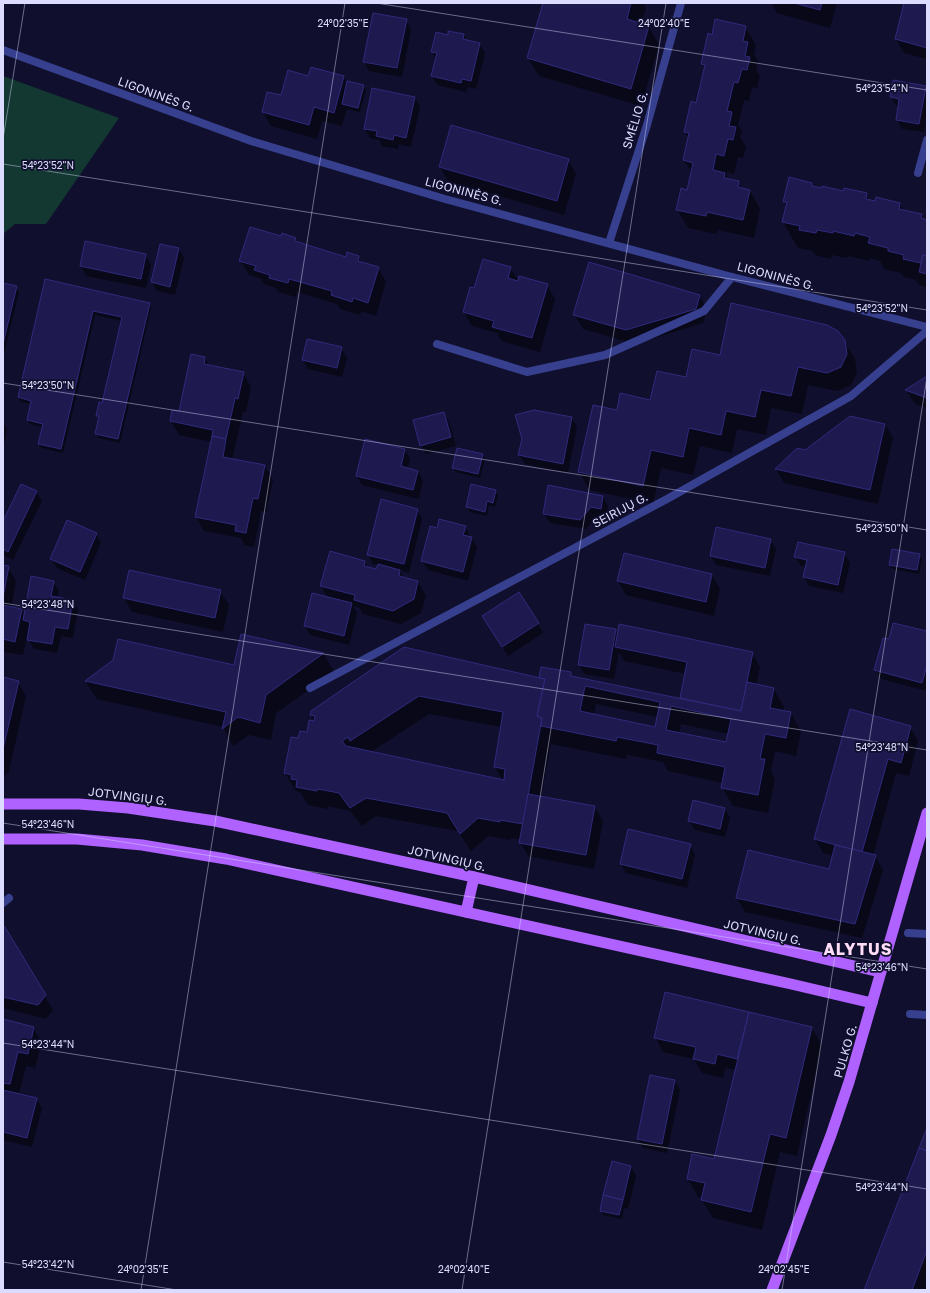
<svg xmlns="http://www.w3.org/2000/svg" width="930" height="1293" viewBox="0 0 930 1293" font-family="'Golos Text',sans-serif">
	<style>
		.green { fill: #123831 }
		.shadow { fill: #0007; fill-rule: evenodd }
		.building { fill: #1e1a4f; stroke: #2f2a7d; fill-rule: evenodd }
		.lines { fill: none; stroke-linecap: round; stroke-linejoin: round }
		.pedestrian { stroke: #37408f; stroke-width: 8 }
		.minor { stroke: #37408f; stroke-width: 8 }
		.primary { stroke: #af62ff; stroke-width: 11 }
		.ticks { fill: none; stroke: #dbdcff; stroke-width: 1; stroke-opacity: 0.45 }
		.labels { text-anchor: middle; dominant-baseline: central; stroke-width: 3.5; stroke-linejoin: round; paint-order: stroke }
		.street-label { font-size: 12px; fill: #dbdcff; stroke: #100f2d }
		.district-label { font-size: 16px; font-weight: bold; letter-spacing: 1px; fill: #ffddf7; stroke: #100f2d }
		.ticks-label { font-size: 10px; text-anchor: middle; fill: #dbdcff; stroke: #100f2d; stroke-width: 3.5; stroke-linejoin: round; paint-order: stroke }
	</style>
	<rect width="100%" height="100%" fill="#100f2d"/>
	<polygon class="green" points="3,76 119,118 46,224 15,224 3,234"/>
	<g class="shadow">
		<polygon points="544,3 643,3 646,8 641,24 649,27 659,45 641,106 539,76 528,58"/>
		<polygon points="771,3 837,3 830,28 777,13"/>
		<polygon points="904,3 927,3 927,59 904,53 896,39"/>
		<polygon points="406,20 411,30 402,77 369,71 364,61"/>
		<polygon points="745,27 756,45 754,55 758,61 756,70 760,76 757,88 752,87 749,101 744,100 738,125 742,132 740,137 746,147 743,158 738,157 734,174 727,172 726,176 728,180 738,182 742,189 750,191 760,209 754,238 718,230 716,234 688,228 677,209 688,191 692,173 684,160 689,139 685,132 697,104 705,69 702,63 713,36"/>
		<polygon points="464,35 466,41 479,44 485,53 476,89 468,87 466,92 437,85 432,76 436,59 432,52 448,36"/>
		<polygon points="309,77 344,77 347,84 363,86 366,90 360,112 347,109 342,126 322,121 317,139 271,126 263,112"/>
		<polygon points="925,87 927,90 927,117 924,132 902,129 897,120 899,107 896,106 891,97"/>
		<polygon points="415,98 420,107 411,147 399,144 398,149 382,146 379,140 370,138 365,129"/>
		<polygon points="568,160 576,174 564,215 448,181 440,167"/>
		<polygon points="812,183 814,187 866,194 870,201 900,204 904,211 922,215 924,220 927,221 927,287 919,285 916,280 904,277 901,273 884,269 880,261 870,258 869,261 848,256 847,258 832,255 831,259 815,255 813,251 798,248 783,222 787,206 784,202"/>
		<polygon points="281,238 296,239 298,244 346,258 358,257 362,263 378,268 386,282 376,316 361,311 360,315 340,309 337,304 297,292 296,297 278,292 276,288 264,284 261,279 249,275 241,261"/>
		<polygon points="179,249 184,258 175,295 157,291 152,282"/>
		<polygon points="145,255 151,265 146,288 86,276 81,266"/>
		<polygon points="510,268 519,282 547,285 555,299 540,352 501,341 497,333 472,326 464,312 475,290"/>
		<polygon points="46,280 149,304 151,308 120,443 99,438 96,434 99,420 97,415 103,404 122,321 95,315 63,453 42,448 39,444 43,427 30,424 28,420 32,404 21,402 19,397"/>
		<polygon points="3,284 16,287 19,292 3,358"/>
		<polygon points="699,295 707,309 703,323 635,344 583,329 575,315"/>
		<polygon points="844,341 855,359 857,373 851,385 838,391 808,385 802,414 771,408 766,435 737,429 732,453 700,446 693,475 661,468 653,504 590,490 579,472 617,411 651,401 720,357"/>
		<polygon points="341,348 347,358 342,377 308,369 303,360"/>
		<polygon points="192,356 205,358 209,366 243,373 251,387 246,412 243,412 232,460 265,466 273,480 266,512 261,511 254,547 244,545 241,538 204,531 196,517 212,442 179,435 171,421 180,413"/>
		<polygon points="927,377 927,408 915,404 907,391"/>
		<polygon points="444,413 449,422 456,446 426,454 421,445"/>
		<polygon points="572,418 577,427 568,473 525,464 519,455"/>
		<polygon points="3,423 7,429 3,450"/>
		<polygon points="885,424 893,438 878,504 784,483 776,469"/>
		<polygon points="405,450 410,459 408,469 418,471 423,481 419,499 362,485 357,476"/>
		<polygon points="482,454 485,459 480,478 456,472 453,468"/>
		<polygon points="472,485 495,491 498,495 495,507 489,505 487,516 470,512 467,507"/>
		<polygon points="36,492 42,501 13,560 3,555 3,524"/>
		<polygon points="603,496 608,506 606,518 597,516 586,529 550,523 544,514"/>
		<polygon points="417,509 422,519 409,573 399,570 404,578 418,582 426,596 421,613 401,624 363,614 360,608 353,606 357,613 349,645 310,635 305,626 328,598 321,586 364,562 368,568 377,570 378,565 373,564 368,554"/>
		<polygon points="465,526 470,536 470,537 472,538 477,547 468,581 428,570 422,561 437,529"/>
		<polygon points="96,534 101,543 85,580 57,568 51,559"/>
		<polygon points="770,540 776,549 770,576 716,565 711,556"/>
		<polygon points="844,553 850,563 843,593 809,586 804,577 806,567 801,566 795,557"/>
		<polygon points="919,555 922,559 919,574 893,569 890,565"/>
		<polygon points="3,566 8,567 16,581 11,608 21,610 25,615 53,582 59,591 57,598 73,601 78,610 73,638 61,636 57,653 34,649 27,637 23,655 3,652"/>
		<polygon points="712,575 720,589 714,616 626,595 618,581"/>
		<polygon points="220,591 229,605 223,632 132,612 124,598"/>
		<polygon points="519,594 543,633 508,656 489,626"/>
		<path d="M615,630L618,635L752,653L760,667L756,685L774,689L784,707L783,712L791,713L801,732L796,756L775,751L771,771L775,779L768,813L733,806L722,787L723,783L668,771L663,762L627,755L626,759L551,744L541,797L595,807L603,821L594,869L528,856L520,842L521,840L511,838L510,840L488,836L471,851L458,831L376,816L362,826L350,811L328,806V809L308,805L300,792L296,791L285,773L299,740L308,733L315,722L311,715L405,648L539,679L571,673L573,677L680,699L686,674L624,661L619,652L614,679L584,674L579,665ZM596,704L658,717L656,728L594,715ZM429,714L502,727L495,767L503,781L371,752ZM681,724L729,734L727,744L679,734Z"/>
		<polygon points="927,632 927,691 881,679 876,670 890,641"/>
		<polygon points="242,636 324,654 334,672 276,713 271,740 249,735 233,746 223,727 97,699 86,682 114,660 235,666"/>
		<polygon points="3,678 18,682 26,696 9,771 3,779"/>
		<polygon points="910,727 918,741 909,776 896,773 873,856 875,856 883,870 862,938 745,912 737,898 829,870 833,856 823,853 815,839"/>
		<polygon points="694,801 725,809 730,818 725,837 695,830 689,821"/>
		<polygon points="690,845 695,855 687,888 626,873 621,864"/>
		<polygon points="3,928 53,1010 46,1019 3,1008"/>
		<polygon points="665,993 812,1028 822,1046 797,1156 780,1152 762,1230 713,1218 702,1200 703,1198 698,1197 688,1179 715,1160 736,1070 725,1068 723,1078 702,1073 694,1059 663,1052 655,1037"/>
		<polygon points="3,1020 33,1028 42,1042 35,1068 26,1066 19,1094 36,1099 42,1108 32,1147 3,1140"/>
		<polygon points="675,1081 680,1090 667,1153 643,1148 638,1138"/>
		<polygon points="927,1131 927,1290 866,1290"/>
		<polygon points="631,1167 636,1176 628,1209 624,1208 622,1219 603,1215 601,1210"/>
	</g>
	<g class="building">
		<polygon points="543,3 631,3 627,19 649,26 631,89 527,58"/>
		<polygon points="794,3 822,3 820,10"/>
		<polygon points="904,3 927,3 927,48 895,39"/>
		<polygon points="373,13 407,19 397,68 363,62"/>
		<polygon points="715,19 746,26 743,41 748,42 745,56 750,57 747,70 742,69 738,83 734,82 727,111 732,112 729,126 736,127 733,140 728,139 724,156 716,154 713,170 725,173 724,178 739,181 738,187 750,190 743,220 707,212 706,216 676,210 681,188 687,190 693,163 683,160 689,133 684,132 691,101 696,103 705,65 701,64 708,33 712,35"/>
		<polygon points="448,31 464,34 463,39 480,43 471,81 462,79 461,83 431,76 437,53 431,52 436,32 448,35"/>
		<polygon points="311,67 344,76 334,113 314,107 309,125 262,112 267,92 281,95 288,70 308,76"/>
		<polygon points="893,80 926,86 919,124 896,120 899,99 890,97"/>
		<polygon points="347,81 364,85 358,108 342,104"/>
		<polygon points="372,88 415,97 406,138 394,135 393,140 376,136 377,131 364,129"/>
		<polygon points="451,125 569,159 557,201 439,167"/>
		<polygon points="789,177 812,183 812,186 821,188 822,186 843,191 844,188 867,193 866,199 875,201 876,197 900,203 899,209 922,214 921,218 927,220 927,256 923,255 921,263 903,259 904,255 888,251 888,248 868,243 870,237 855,233 854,236 833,231 833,233 817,230 816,233 799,230 800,226 782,222 787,202 783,202"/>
		<polygon points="250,227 281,236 282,233 296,238 295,241 346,257 347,252 359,256 358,261 379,267 368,303 353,298 352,302 331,295 332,291 289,279 288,283 269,278 270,275 254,270 256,266 239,261"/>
		<polygon points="85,241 146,254 141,279 80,266"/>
		<polygon points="160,244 179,248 170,287 151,282"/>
		<polygon points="923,255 927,256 927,274 919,272"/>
		<polygon points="483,259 511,267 508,278 518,281 519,276 548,284 532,338 492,327 494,321 463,312 470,287 474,288"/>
		<polygon points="589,262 700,295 696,309 626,330 573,315"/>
		<polygon points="45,279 150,303 118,439 95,434 99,416 96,416 99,402 102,403 122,317 93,311 61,449 38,444 43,424 27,420 31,401 18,397"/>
		<polygon points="3,283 17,286 3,344"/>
		<polygon points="731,303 827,325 838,331 845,340 847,354 841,367 827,373 798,367 791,396 761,390 755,417 726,411 721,435 689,428 683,457 651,450 643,486 578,472 593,405 617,410 620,393 650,400 657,371 686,377 692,349 720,355"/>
		<polygon points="307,339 342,347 337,368 302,360"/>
		<polygon points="191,354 205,357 204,364 244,372 238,399 235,398 226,439 212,436 213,430 170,421 172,410 179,411"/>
		<polygon points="927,376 927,398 905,390"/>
		<polygon points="534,410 572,417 563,464 518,455 522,439 515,415"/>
		<polygon points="444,412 451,437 420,446 413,420"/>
		<polygon points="850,416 885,424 870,490 775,469 797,448 805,450"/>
		<polygon points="212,436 226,439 223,457 265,465 258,499 253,498 246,533 235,531 236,525 195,517"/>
		<polygon points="365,439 405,449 401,466 418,471 413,490 356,476"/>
		<polygon points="457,448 483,454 478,474 452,468"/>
		<polygon points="21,484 37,491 8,552 3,549 3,521"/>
		<polygon points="471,484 496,490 493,503 487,501 485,512 466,507"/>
		<polygon points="548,485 603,496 601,509 591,507 580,520 543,514"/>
		<polygon points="381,499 418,509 404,564 367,555"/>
		<polygon points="439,519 466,526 463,535 472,537 463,572 421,561 430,526 437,528"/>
		<polygon points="67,520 97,533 80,572 50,559"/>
		<polygon points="716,527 771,539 765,568 710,556"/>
		<polygon points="798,542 845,552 838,585 803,577 807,560 794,557"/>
		<polygon points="892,549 920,554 917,570 889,565"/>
		<polygon points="330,551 365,561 364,566 376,569 378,564 400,570 399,576 418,581 414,599 393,611 354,600 355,595 320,586"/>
		<polygon points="624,553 712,574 706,602 617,581"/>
		<polygon points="3,565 9,566 3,597"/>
		<polygon points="129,570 221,590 215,618 123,598"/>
		<polygon points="31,576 54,581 51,596 73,600 68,629 55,627 52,644 27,640 30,622 23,620"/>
		<polygon points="519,592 539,623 502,647 482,616"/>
		<polygon points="312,593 352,603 344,636 304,626"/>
		<polygon points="3,605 22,609 15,642 3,639"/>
		<polygon points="893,623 927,631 927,665 922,683 874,670 883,638 889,639"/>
		<polygon points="585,624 616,629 609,670 578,665"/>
		<polygon points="619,624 753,652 741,711 680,698 687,662 615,647"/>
		<polygon points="241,634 324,653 266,695 260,723 238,717 222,729 226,712 85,681 113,660 118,639 234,665"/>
		<path d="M404,647L545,679L537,716L542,718L523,824L500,820V822L478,818L460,834L447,813L366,798L350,808L339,793L318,789L317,791L296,787L297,780L291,779L292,775L284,773L291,737L298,738L300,731L307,732L309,720L314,721L315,716L310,715L311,711ZM419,696L503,712L494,767L505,769L504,780L346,746L342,741L348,737L350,741Z"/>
		<path d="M541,667L571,672V676L741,711L747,682L774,688L770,708L791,712L786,738L765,734L760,759H765L758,795L721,788L725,767L657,753L658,745L617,737L616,741L541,726L542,718L537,716L545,679L539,678ZM585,686L660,702L655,727L580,711ZM671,706L731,719L726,742L666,730Z"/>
		<polygon points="3,677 19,681 3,749"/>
		<polygon points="850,709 911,726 901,763 888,759 862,852 814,839"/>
		<polygon points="528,794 595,806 586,855 519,843"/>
		<polygon points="693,800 725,808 720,829 688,821"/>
		<polygon points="628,829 691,844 682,879 620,864"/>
		<polygon points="835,845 876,855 855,924 736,898 748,850 829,869"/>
		<polygon points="3,926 5,927 46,995 38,1005 3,997"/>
		<polygon points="665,992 749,1012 737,1059 717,1054 715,1064 693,1059 696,1047 654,1038"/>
		<polygon points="749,1012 812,1027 786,1138 770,1134 751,1212 701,1200 705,1183 687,1179 692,1154 714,1159"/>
		<polygon points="3,1019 34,1027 28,1054 18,1052 10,1084 3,1083"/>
		<polygon points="650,1075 675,1080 662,1144 637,1139"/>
		<polygon points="3,1090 37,1098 27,1138 3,1132"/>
		<polygon points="927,1128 927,1151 919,1148"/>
		<polygon points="919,1148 927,1151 927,1250 912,1290 864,1290"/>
		<polygon points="612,1161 631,1166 623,1200 603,1195"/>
		<polygon points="603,1195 623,1200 619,1215 600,1211"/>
	</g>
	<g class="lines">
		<g class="pedestrian">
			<polyline points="908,933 927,934"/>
			<polyline points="910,1014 927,1015"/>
		</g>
		<g class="minor">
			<polyline points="3,50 251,141 445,199 732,277 927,327"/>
			<polyline points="918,173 927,140"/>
			<polyline points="609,243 647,125 681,3"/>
			<polyline points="437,344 527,372 605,355 704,311 732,277"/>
			<polyline points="310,688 667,499 851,396 927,331"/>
			<polyline points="3,903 9,898"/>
		</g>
		<g class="primary">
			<polyline points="3,804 79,804 128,808 215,821 474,877 880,972"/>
			<polyline points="3,839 77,839 142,845 226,859 791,984 872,1003"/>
			<polyline points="466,912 474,877"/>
			<polyline points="772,1290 831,1135 849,1082 927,813"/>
		</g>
	</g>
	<path class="ticks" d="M376,3L927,90M3,139L25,3M3,164L927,310M3,383L927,530M3,603L927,750M3,823L927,969M3,1043L927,1189M3,1262L177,1290M141,1290L345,3M462,1290L666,3M782,1290L927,377"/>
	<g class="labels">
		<g class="street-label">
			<text transform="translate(156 94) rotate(20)">LIGONINĖS G.</text>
			<text transform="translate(635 120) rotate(-73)">SMĖLIO G.</text>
			<text transform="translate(464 191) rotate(15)">LIGONINĖS G.</text>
			<text transform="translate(776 276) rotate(15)">LIGONINĖS G.</text>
			<text transform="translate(620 510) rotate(-28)">SEIRIJŲ G.</text>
			<text transform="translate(128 796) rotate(7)">JOTVINGIŲ G.</text>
			<text transform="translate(447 858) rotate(13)">JOTVINGIŲ G.</text>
			<text transform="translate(763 932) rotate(13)">JOTVINGIŲ G.</text>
			<text transform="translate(845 1051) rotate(-74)">PULKO G.</text>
		</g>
		<g class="district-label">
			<text x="858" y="949">ALYTUS</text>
		</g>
	</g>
	<g class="ticks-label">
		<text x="343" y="27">24°02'35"E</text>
		<text x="664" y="27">24°02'40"E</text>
		<text x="882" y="92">54°23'54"N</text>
		<text x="48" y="169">54°23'52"N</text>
		<text x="882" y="312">54°23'52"N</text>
		<text x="48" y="389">54°23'50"N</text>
		<text x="882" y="532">54°23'50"N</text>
		<text x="48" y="608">54°23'48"N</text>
		<text x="882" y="751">54°23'48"N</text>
		<text x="48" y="828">54°23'46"N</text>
		<text x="882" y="971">54°23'46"N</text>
		<text x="48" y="1048">54°23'44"N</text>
		<text x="882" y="1191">54°23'44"N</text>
		<text x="48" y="1268">54°23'42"N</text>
		<text x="143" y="1273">24°02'35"E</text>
		<text x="464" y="1273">24°02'40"E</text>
		<text x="784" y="1273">24°02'45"E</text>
	</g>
	<rect width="930" height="1293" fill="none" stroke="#dbdcff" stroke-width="8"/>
</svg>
